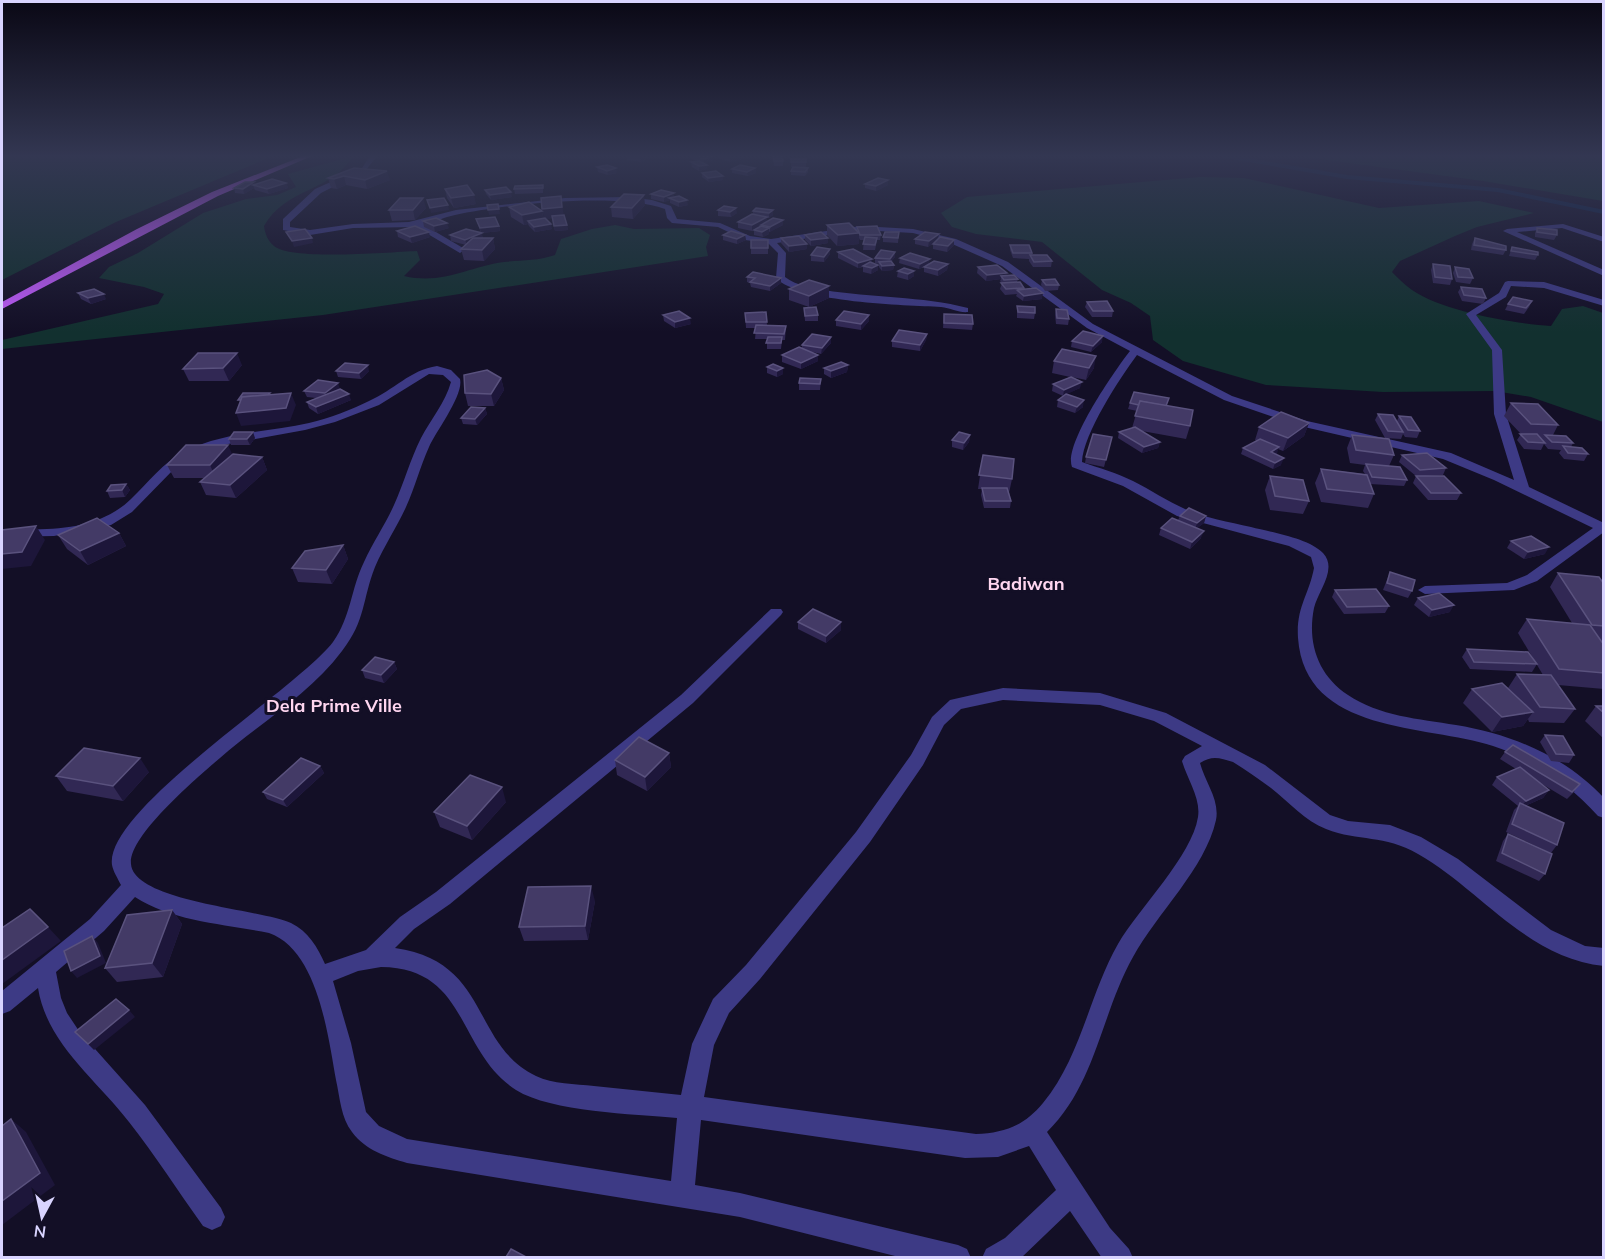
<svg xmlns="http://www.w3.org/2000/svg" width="1605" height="1259" viewBox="0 0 1605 1259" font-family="Mulish,sans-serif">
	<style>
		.green { fill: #12302f }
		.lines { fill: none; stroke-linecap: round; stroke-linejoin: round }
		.stream { stroke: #0c2248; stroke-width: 4 }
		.minor { fill: #3d3a85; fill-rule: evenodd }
		.major { fill: #c25bff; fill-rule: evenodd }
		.wall { fill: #312854 }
		.shaded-wall { fill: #1d163a }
		.building { fill: #433a66; stroke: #5a527e; stroke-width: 1.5 }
		.labels { text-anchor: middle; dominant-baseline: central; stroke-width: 6; stroke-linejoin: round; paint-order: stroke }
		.neighbourhood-label { font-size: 18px; font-weight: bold; fill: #ffd6f0; stroke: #130f26 }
	</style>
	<rect width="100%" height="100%" fill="#130f26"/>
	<g class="green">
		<polygon points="2,156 273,156 116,222 2,280"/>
		<path d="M353,156C332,192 286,187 264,226C265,234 268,241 274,246C292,261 391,252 417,251L420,260L404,276C443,285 468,267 504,262C523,260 537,261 555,255L561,239L592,229L615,225L634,229L699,228L710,235L706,247L708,256L323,315L2,349V340L158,304L164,294L144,287L99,278L109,267L138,253L203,213L246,199L277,195L296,187L288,174Z"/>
		<polygon points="1297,156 1603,156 1603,201 1483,181"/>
		<path d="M1200,177L1244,178L1379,208L1479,201L1534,213L1477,227L1455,236L1400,261L1392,272C1398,278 1405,285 1412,290C1442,311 1515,324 1551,326L1562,309L1583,306L1603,313V422L1531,397L1495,391L1383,392L1266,385L1183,361L1153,340L1150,316L1131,303L1102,290L1042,242L976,234L952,227L941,213L967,197Z"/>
	</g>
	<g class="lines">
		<polyline class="stream" points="1225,156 1347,177 1498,190 1604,212"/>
		<g class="minor">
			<path d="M370,156H377L366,170L321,193L290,222V227L310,230L353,224L409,222L456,210L565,198L628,197L652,200L671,206L677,219L720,223L750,236L771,239L861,226L913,229L956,239L1008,262L1093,324L1232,396L1307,421L1451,453L1514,480L1494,414L1492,350L1466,314L1499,293L1505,282L1508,281L1544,282L1604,300V306L1544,288L1511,286L1506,297L1476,315L1502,350L1506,414L1529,487L1604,523V532L1537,581L1514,590L1425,594L1418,590L1425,586L1507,583L1527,575L1593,528L1494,480L1443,459L1300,426L1224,400L1137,355C1120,378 1083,434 1082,462C1099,468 1117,473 1133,481C1151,490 1167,501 1185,509C1205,518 1229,522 1251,527C1270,532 1309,538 1323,553C1338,569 1318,591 1314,608C1307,643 1318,675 1348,695C1379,716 1419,719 1456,725C1511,734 1565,756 1604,798V818L1598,816C1569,784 1534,759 1493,746C1426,724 1305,735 1298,638C1296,607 1309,595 1314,568L1311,557L1289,546L1177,516L1123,486L1072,467C1063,445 1115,370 1130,351L1087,328L1002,266L950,243L913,233L861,230L777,243L786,253L785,277C797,286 810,287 824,290C872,298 922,296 968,308V312C959,313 951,308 941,307C905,305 800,303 776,278L778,253L768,243L745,240L718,227L672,223L667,218L665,209C617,192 506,204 455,215C444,217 435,222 424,225L463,248L464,250L460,253L416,227L353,228L310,235L283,230V219L315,189L362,168Z"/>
			<polygon points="1563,224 1604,237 1604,242 1562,228 1517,232 1604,270 1604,276 1503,231 1507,229"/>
			<path d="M437,366L451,370L460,379C464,395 436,431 429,447C420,467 415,487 406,507C397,527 384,546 375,567C362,600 366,620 342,651C310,694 260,723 220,758C199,776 128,836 131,864C134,902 261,909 291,923C308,931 318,948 325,964L366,950L400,917L436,892L681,695L771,609H781L783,612L781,615L693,703L450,904L414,929L395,948C491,962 470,1044 536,1076C553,1084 575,1084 594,1086C623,1089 652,1092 681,1095L692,1044L713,999L746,965L856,832L911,755L932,717L950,700L1003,688L1100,693L1166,713L1265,765L1330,815L1348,821L1390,825L1421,837L1458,859L1551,930L1585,946L1604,948V966C1527,958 1481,890 1418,854C1384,834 1359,842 1326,829C1305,821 1289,802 1271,788C1259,779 1247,771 1233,762C1220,758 1212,755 1200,763C1205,782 1220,800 1216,820C1205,869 1157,913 1133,957C1101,1014 1096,1084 1047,1132L1110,1228L1129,1249L1133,1258H1102L1070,1211L1021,1258H982L986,1249L1005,1238L1056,1190L1029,1146L998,1157L965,1158L701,1120L695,1185L740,1193L958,1245L967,1249L971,1258H903L740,1217L407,1163C387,1157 365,1150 352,1132C341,1118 340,1098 336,1080C328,1036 318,950 269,933C226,924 173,922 135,897L104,931L56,972L61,998L67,1013L79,1031L145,1105L221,1208L225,1217L221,1226L212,1230L203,1226C178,1191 155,1155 129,1122C96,1079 47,1044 38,988L10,1011L2,1014V991L90,919L121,885C118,879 113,871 112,865C104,810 297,689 333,642C351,617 351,588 364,562C373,542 385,525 394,505C404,483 410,460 421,438C431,419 445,403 451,382L443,375L429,374L379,405L335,422L305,430L228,444L200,453L175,468L132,512L111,525L54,536L2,537V529C46,530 97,532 131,499C149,482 162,463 185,451C224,432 268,432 309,423C330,418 351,410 369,401C394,390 410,370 437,366ZM1003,700L1100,705L1154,721L1202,746L1185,756L1182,761C1187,779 1201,798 1198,817C1192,856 1139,908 1118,944C1089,995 1081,1057 1043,1103C1024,1126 1004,1133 976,1134L704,1097L714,1045L729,1013L760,979L870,842L923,765L944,725L961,709ZM381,967C469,968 456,1051 516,1090C551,1112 634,1114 677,1118L671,1181L407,1139L379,1126L366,1112L351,1043L333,981L358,971Z"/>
		</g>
		<polygon class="major" points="303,156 312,156 218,196 2,309 2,302 137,229 212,192"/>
	</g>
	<g class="wall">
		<polygon points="626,156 649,156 650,157 641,162 627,160"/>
		<polygon points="692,156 712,156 713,161 704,163 707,169 699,171 692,167 691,162 698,161 692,159"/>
		<polygon points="718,156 741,156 742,159 730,162 718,158"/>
		<polygon points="773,157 783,161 783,166 774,166"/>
		<rect x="791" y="159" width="15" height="8"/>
		<polygon points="597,167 617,173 608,175 598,172"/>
		<polygon points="354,168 390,180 367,189 346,185 337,189 331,188 328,178"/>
		<polygon points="755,168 756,173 748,176 732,173 732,169"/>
		<polygon points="808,168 808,172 805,176 791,175 791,171"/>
		<polygon points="702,173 723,180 709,182 702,177"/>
		<polygon points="888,180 888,185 876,191 865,188 865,184"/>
		<polygon points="286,183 288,188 269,194 255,190 254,188 244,194 235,193 234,188 255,184"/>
		<polygon points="543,185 543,193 515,194 514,189"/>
		<polygon points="445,189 476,204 454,208 447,198"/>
		<polygon points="485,190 512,197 491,200 486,194"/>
		<polygon points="651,194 674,197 688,205 679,207 670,203 670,200 664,202 651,199"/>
		<polygon points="645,205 633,219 612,217 611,207"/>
		<polygon points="509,207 542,211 544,219 564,215 568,230 555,231 552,218 545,219 552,229 535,232 529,226 528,224 524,225 511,217"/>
		<polygon points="426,208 415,220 392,221 389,210"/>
		<polygon points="718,210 737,213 731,217 718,216"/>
		<polygon points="773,210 773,215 769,218 767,218 767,221 783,225 769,232 769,234 763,237 754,235 754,230 752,231 738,228 738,222 753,215 753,211"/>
		<polygon points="476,219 499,226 500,231 481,233 483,238 493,238 495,249 484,261 464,260 461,249 466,245 451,241 450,235 481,233"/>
		<polygon points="423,221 449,228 435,232 424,227"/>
		<polygon points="827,225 857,230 857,227 881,235 880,240 877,240 875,250 863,250 864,240 860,240 859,238 859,244 837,246 827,235"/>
		<polygon points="1537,228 1557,235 1554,240 1535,237 1535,233"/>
		<polygon points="397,231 430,237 412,243 398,237"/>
		<polygon points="899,232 898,243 883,242 883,237"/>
		<polygon points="723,235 745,235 746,240 737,244 723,240"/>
		<polygon points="805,235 828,238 828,243 811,246 805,240"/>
		<polygon points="781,238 807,244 807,249 789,252 781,243"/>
		<polygon points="1475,238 1506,250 1503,255 1471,250 1472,244"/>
		<polygon points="915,239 954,240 954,245 947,252 933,249 933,244 936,241 928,247 915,244"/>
		<polygon points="768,240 768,254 751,254 751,248"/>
		<polygon points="1010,245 1032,253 1032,255 1052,261 1051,267 1033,267 1029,261 1029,259 1013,258 1010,250"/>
		<polygon points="1512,247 1538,255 1535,260 1509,256"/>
		<polygon points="830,249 830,254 824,262 811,261 811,255"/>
		<polygon points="838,252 872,259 872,263 878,270 871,274 863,272 863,267 858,268 838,258"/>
		<polygon points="895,257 891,262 894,265 893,270 882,271 879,267 879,264 875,263 875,258"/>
		<polygon points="900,258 929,263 948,264 947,270 938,276 924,272 924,267 919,269 899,263"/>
		<polygon points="1433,264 1452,279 1450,285 1433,283 1431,270"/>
		<polygon points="978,267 1007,273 1006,275 1018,279 1017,282 1024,288 1024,289 1042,299 1023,301 1016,296 1017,294 1005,295 1000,289 1002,283 1000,281 1001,279 986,281 977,273"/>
		<polygon points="1455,267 1473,278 1470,284 1456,282 1453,273"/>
		<polygon points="898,271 914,276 908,280 897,277"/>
		<polygon points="747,277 781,283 770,291 751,287 750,283 747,282"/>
		<polygon points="1042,280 1059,285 1058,290 1045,291 1041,285"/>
		<polygon points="1461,287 1486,298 1483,304 1462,301 1458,292"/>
		<polygon points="789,289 829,298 809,307 789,300"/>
		<polygon points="78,293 106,299 91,304 81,299"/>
		<polygon points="1532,301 1529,307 1524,314 1505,310 1508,304"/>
		<polygon points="1087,302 1113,311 1112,317 1092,317 1085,307"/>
		<polygon points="1017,306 1035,313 1034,319 1017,318"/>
		<polygon points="804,308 818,315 818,321 805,321"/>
		<polygon points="1056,309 1069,319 1068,325 1056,324 1055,315"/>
		<polygon points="766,312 767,325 786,326 785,340 782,340 781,349 767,349 767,339 755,339 756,328 746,328 745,313"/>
		<polygon points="944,314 973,324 972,330 943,328"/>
		<polygon points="663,315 691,324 675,328 664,321"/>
		<polygon points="869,315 869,321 861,330 836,326 836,320"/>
		<polygon points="927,334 926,340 920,351 892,347 892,341"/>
		<polygon points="1072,341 1102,342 1091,352 1071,347"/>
		<polygon points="831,343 821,354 812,352 818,355 818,361 801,369 782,362 782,355 802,349 802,345"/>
		<polygon points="1054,361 1094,368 1086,380 1072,377 1080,388 1066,394 1083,407 1075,413 1057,407 1058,400 1065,395 1063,396 1052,391 1053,384 1070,377 1052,373"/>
		<polygon points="242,365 229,381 189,381 183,369"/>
		<polygon points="848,365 847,372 831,378 824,374 824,368"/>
		<polygon points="767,367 783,368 783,374 777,377 767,373"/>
		<polygon points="336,371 369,371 361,379 338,377"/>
		<polygon points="501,378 504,390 494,406 468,406 465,393"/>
		<polygon points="821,379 820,390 799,390 799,383"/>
		<polygon points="340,389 351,400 318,414 309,408 307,402 316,398 307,397 304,391"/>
		<polygon points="1130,403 1166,406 1190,426 1186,439 1142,431 1160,442 1158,448 1142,453 1118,438 1119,432 1132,428 1137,411 1128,409"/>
		<polygon points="1511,403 1558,425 1553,435 1573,443 1571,447 1588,454 1584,461 1564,459 1559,453 1561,450 1548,449 1544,444 1541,450 1524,449 1517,440 1521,434 1504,416"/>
		<polygon points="485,408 487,414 477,425 463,424 461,418"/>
		<polygon points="1378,414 1397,421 1399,416 1420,431 1417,438 1405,437 1403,434 1401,439 1385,438 1375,420"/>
		<polygon points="1309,423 1304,436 1283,451 1278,449 1276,454 1281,465 1273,469 1241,454 1243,448 1257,441 1255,440 1259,427"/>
		<polygon points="970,435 969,442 963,450 952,447 952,440"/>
		<polygon points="1352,435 1394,455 1389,466 1407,480 1404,486 1370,484 1374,494 1368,508 1321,502 1315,483 1321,469 1365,474 1363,471 1365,465 1350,463 1347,448"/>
		<polygon points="1112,437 1104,467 1085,463 1086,457"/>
		<polygon points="255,438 250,445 231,445 229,439"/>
		<polygon points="232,454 262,457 267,470 236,498 206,495 200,482 204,478 174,478 167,465"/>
		<polygon points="983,455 1012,479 1009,493 1009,492 1011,501 1010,508 984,508 981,495 982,489 978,489"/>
		<polygon points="1402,455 1446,468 1443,475 1426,476 1461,493 1457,500 1428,500 1413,483 1416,476 1399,462"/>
		<polygon points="1270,476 1309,501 1303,514 1270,510 1265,490"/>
		<polygon points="126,484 130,490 125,497 110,498 107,491"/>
		<polygon points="1180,516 1206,516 1204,523 1197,528 1201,538 1190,549 1159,535 1161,528 1178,520"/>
		<polygon points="119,533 126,546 88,565 67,549 58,535"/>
		<polygon points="1511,541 1545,554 1524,559 1507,548"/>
		<polygon points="343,545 348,559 332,584 298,582 292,568"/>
		<polygon points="1390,572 1412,591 1408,598 1383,590"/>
		<polygon points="1558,573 1604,584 1604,641 1601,641 1604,645 1604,689 1558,685 1575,709 1564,723 1529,722 1528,719 1523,726 1492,732 1463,703 1472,689 1509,690 1508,688 1517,674 1543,675 1518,633 1527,619 1572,623 1550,587"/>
		<polygon points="1335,590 1389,606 1385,613 1344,614 1332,597"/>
		<polygon points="1418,598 1450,612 1429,617 1414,605"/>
		<polygon points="798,622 841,622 841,630 826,643 798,629"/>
		<polygon points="1467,649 1537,664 1532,672 1470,669 1462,657"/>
		<polygon points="394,662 397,669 384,683 365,678 362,670"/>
		<polygon points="1596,706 1604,706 1604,739 1585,721"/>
		<polygon points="1545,735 1574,755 1569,763 1551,761 1540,742"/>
		<polygon points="1505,752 1575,791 1567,799 1537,781 1549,790 1543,798 1525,806 1557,845 1551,853 1506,832 1514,810 1518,806 1492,785 1497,777 1516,769 1500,759"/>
		<polygon points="669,753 671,767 647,791 617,775 615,760"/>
		<polygon points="320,766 324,773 287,807 267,799 263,792"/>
		<polygon points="149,772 123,801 67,791 56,776"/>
		<polygon points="506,802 472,840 440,827 434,812"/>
		<polygon points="1508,834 1545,874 1539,881 1496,861 1503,841"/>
		<polygon points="595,901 588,940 524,941 519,927"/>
		<polygon points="172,910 182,924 163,977 117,982 105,968"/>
	</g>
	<g class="shaded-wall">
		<polygon points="642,156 649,156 650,157 641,162 640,157"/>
		<polygon points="713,156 713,161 704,163 704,159"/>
		<polygon points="734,156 741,156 742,159 730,162 730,157"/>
		<polygon points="707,165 707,169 699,171 699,166"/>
		<polygon points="616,168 617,173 608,175 607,171"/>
		<polygon points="755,168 756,173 748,176 747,172"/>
		<polygon points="387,171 390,180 367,189 365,180"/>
		<polygon points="344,176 346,185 337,189 334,179"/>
		<polygon points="723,176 723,180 709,182 708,178"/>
		<polygon points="888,180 888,185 876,191 876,186"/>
		<polygon points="254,182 255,185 253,185 254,188 244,194 243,189"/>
		<polygon points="286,183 288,188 269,194 267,189"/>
		<polygon points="511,192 512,197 491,200 490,195"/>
		<polygon points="674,193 674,198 669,198 670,200 664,202 664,197"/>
		<polygon points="474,195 476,204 454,208 451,198"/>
		<polygon points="644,195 645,205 633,219 632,208"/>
		<polygon points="561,196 564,217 544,219 542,209"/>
		<polygon points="423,198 426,208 415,220 413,210"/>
		<polygon points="687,200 688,205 679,207 679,202"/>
		<polygon points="448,205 449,210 431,213 430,208"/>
		<polygon points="736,208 737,213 731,217 730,212"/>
		<polygon points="499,209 500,214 489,215 488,210"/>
		<polygon points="773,210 773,215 769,218 769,213"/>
		<polygon points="542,211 544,221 528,221 528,224 524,225 522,215"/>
		<polygon points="767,217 767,222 761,225 761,226 752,231 752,225"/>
		<polygon points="783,220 783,225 770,232 770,227"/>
		<polygon points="447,223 449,228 435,232 434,226"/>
		<polygon points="551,224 552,229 535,232 534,227"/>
		<polygon points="567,225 568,230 555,231 554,226"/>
		<polygon points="499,226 500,231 481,233 480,228"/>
		<polygon points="769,228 769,234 763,237 762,232"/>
		<polygon points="429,232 430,237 412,243 410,237"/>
		<polygon points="482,233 483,239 467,245 465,240"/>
		<polygon points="859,233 859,244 837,246 838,235"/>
		<polygon points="939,234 938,240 928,247 929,241"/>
		<polygon points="745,235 746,240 737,244 737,239"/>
		<polygon points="312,238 313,243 294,247 292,241"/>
		<polygon points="493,238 495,249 484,261 482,250"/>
		<polygon points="828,238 828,243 811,246 811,240"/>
		<polygon points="954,240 954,245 947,252 948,246"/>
		<polygon points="807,244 807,249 789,252 789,246"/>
		<polygon points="830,249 830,254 824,262 824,257"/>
		<polygon points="895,252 895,257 889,265 890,259"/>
		<polygon points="872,259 872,264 858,268 858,263"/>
		<polygon points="930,259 929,264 919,269 920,264"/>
		<polygon points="948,264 947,270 938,276 938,270"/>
		<polygon points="878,265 878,270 871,274 872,268"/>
		<polygon points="894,265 893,270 882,271 882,266"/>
		<polygon points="914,271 914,276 908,280 908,274"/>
		<polygon points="1007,273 1006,279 1001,276 1001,279 986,281 987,275"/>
		<polygon points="781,278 781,283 770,291 770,286"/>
		<polygon points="829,286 829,298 809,307 809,296"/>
		<polygon points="1043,293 1042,299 1023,301 1024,296"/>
		<polygon points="104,294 106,299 91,304 88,298"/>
		<polygon points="869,315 869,321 861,330 861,324"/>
		<polygon points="690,318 691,324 675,328 675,322"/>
		<polygon points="927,334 926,340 920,351 920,345"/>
		<polygon points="1103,336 1102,342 1091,352 1093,346"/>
		<polygon points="831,337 831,343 821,354 822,348"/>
		<polygon points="237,353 242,365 229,381 223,368"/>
		<polygon points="818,355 818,361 801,369 801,363"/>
		<polygon points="1096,356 1094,368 1086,380 1089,368"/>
		<polygon points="368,365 369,371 361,379 359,373"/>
		<polygon points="848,365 847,372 831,378 831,371"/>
		<polygon points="783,368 783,374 777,377 777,371"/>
		<polygon points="501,378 504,390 494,406 491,394"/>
		<polygon points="1082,382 1080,388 1063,396 1064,390"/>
		<polygon points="338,383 340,389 328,400 325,393"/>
		<polygon points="291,393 296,405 290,421 241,426 236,413"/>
		<polygon points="349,394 351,400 318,414 316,407"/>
		<polygon points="1084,400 1083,407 1075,413 1077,407"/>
		<polygon points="485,408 487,414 477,425 475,419"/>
		<polygon points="1309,423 1304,436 1283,451 1288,438"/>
		<polygon points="253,432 255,438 250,445 247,439"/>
		<polygon points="970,435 969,442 963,450 964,443"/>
		<polygon points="1160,442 1158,448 1142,453 1144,447"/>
		<polygon points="228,445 234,458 216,479 210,465"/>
		<polygon points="1279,447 1277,454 1268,459 1271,452"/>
		<polygon points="262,457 267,470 236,498 230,485"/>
		<polygon points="1284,458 1281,465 1273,469 1275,463"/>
		<polygon points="126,484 130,490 125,497 122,490"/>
		<polygon points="1206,516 1204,523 1195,530 1197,523"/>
		<polygon points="36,526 45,540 31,566 2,569 2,554"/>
		<polygon points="1204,531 1201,538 1190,549 1192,542"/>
		<polygon points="119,533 126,546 88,565 80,551"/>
		<polygon points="343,545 348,559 332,584 326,570"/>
		<polygon points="1549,547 1545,554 1524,559 1528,552"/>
		<polygon points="1454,605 1450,612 1429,617 1432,610"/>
		<polygon points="841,622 841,630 826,643 826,636"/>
		<polygon points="394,662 397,669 384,683 381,675"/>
		<polygon points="1533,712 1523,726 1492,732 1502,717"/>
		<polygon points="669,753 671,767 647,791 645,777"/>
		<polygon points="140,758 149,772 123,801 113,786"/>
		<polygon points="320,766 324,773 287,807 283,800"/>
		<polygon points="502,787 506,802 472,840 467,826"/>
		<polygon points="1549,790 1543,798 1520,808 1526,801"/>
		<polygon points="591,886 595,901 588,940 585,926"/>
		<polygon points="172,910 182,924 163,977 152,963"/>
		<polygon points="48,927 61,941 2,984 2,960"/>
		<polygon points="92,936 98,943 106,963 77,978 71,971"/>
		<polygon points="129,1010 135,1017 94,1050 88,1044"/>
		<polygon points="11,1119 26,1132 55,1185 2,1225 2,1201"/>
	</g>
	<g class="building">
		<polygon points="697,156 713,156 704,159"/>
		<polygon points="773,157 782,157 783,161 774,161"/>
		<rect x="791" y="159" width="15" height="3"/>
		<polygon points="699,161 707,165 699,166 691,162"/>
		<polygon points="607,165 616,168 607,171 597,167"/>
		<polygon points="740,165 755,168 747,172 732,169"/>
		<polygon points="793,167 808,168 805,172 791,171"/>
		<polygon points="354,168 387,171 365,180 344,176 334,179 328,178"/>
		<polygon points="716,171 723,176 708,178 702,173"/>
		<polygon points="878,178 888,180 876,186 865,184"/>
		<polygon points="272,179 286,183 267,189 253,185"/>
		<polygon points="245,182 254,182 243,189 234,188"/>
		<polygon points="467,185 474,195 451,198 445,189"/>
		<polygon points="543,185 543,188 514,189 515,186"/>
		<polygon points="506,187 511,192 490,195 485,190"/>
		<polygon points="661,190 674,193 664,197 651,194"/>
		<polygon points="624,194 644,195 632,208 611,207"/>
		<polygon points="561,196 562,207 542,209 541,198"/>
		<polygon points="679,196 687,200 679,202 669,198"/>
		<polygon points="400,198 423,198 413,210 389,210"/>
		<polygon points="444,198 448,205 430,208 427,200"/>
		<polygon points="529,202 542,211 522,215 509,207"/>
		<polygon points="498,204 499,209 488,210 487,205"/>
		<polygon points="724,206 736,208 730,212 718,210"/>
		<polygon points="756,208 773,210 769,213 753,211"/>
		<polygon points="752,214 767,217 752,225 738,222"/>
		<polygon points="564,215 567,225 554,226 552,216"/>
		<polygon points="495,217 499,226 480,228 476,219"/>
		<polygon points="436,218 447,223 434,226 423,221"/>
		<polygon points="545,218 551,224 534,227 528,221"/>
		<polygon points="773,218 783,220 770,227 761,225"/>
		<polygon points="849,223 859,233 838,235 827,225"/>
		<polygon points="415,226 429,232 410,237 397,231"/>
		<polygon points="761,226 769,228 762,232 754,230"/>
		<polygon points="877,226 881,235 860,235 857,227"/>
		<polygon points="1537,228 1557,230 1557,235 1537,232"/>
		<polygon points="305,229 312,238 292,241 286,232"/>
		<polygon points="466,229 482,233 465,240 450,235"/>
		<polygon points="731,231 745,235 737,239 723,235"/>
		<polygon points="821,232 828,238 811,240 805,235"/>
		<polygon points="885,232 899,232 898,238 883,237"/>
		<polygon points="925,232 939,234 929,241 915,239"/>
		<polygon points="799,236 807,244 789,246 781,238"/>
		<polygon points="865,237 877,238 875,245 863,244"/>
		<polygon points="940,237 954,240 948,246 933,244"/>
		<polygon points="473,238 493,238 482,250 461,249"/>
		<polygon points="1475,238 1506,246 1506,250 1474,245"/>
		<rect x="751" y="240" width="17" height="8"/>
		<polygon points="1010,245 1029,245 1032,253 1013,253"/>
		<polygon points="817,247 830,249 824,257 811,255"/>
		<polygon points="1512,247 1538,252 1538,255 1511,251"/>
		<polygon points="853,249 872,259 858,263 838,252"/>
		<polygon points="881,250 895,252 890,259 875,258"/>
		<polygon points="910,253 930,259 920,264 900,258"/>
		<polygon points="1030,255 1047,255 1052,261 1034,262"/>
		<polygon points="891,261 894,265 882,266 879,262"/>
		<polygon points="934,261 948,264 938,270 924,267"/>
		<polygon points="870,262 878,265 872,268 863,266"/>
		<polygon points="1433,264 1450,266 1452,279 1435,277"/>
		<polygon points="997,265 1007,273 987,275 978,267"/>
		<polygon points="1455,267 1469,269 1473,278 1458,277"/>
		<polygon points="904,268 914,271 908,274 898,271"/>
		<polygon points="753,272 781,278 770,286 750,282 755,278 747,277"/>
		<polygon points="1014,275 1018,279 1004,280 1001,276"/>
		<polygon points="1055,279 1059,285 1046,285 1042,280"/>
		<polygon points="809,280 829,286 809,296 789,289"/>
		<polygon points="1020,282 1024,288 1006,289 1001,283"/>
		<polygon points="1461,287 1482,289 1486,298 1464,295"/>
		<polygon points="1036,288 1043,293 1024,296 1017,290"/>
		<polygon points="94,289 104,294 88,298 78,293"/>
		<polygon points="1513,297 1532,301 1526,308 1508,304"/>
		<polygon points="1107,301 1113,311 1093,311 1087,302"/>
		<polygon points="1017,306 1035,307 1035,313 1018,312"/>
		<polygon points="816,307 818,315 805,316 804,308"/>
		<polygon points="1056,309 1067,310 1069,319 1057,318"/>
		<polygon points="679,311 690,318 675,322 663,315"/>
		<polygon points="844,311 869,315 861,324 836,320"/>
		<polygon points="766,312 767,322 746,322 745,313"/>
		<polygon points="944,314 972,315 973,324 944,323"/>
		<polygon points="756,325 786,326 784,334 754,333"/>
		<polygon points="899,330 927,334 920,345 892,341"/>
		<polygon points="1083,331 1103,336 1093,346 1072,341"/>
		<polygon points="812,334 831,337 822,348 802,345"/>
		<polygon points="768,337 782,337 781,343 766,343"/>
		<polygon points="799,347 818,355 801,363 782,355"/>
		<polygon points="1062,349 1096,356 1089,368 1054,361"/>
		<polygon points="198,353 237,353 223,368 183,369"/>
		<polygon points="841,362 848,365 831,371 824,368"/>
		<polygon points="345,363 368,365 359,373 336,371"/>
		<polygon points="773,364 783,368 777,371 767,367"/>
		<polygon points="487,370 501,378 491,394 465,393 464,375"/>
		<polygon points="1071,377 1082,382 1064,390 1053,384"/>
		<polygon points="800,378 821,379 820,384 799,383"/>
		<polygon points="318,380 338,383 325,393 304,391"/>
		<polygon points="340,389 349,394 316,407 307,402"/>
		<polygon points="1134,392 1169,398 1166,406 1140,401 1139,405 1130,403"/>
		<polygon points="243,393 270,393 268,395 242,397 241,400 238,400"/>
		<polygon points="291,393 286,408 236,413 242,397"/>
		<polygon points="1066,394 1084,400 1077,407 1058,400"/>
		<polygon points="1140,401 1193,410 1190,426 1135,416"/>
		<polygon points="1511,403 1538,404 1558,425 1531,424"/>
		<polygon points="471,407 485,408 475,419 461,418"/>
		<polygon points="1281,412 1309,423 1288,438 1259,427"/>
		<polygon points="1378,414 1393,415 1403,432 1388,431"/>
		<polygon points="1399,416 1411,417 1420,431 1408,430"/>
		<polygon points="1135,427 1160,442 1144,447 1119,432"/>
		<polygon points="234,432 253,432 247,439 229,439"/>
		<polygon points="959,432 970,435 964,443 952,440"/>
		<polygon points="1093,434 1112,437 1106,460 1086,457"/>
		<polygon points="1520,434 1537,434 1545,443 1528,442"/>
		<polygon points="1352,435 1389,439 1394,455 1356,450"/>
		<polygon points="1545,435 1566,436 1573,443 1552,442"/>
		<polygon points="1260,439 1279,447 1271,452 1284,458 1275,463 1243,448"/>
		<polygon points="186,445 228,445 210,465 167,465"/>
		<polygon points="1563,446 1582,448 1588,454 1568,453"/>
		<polygon points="1427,453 1446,468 1420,470 1402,455"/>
		<polygon points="233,454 262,457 230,485 200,482"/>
		<polygon points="983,455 1014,459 1012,479 979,475"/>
		<polygon points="1366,464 1400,467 1407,480 1372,477"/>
		<polygon points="1321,469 1367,475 1374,494 1327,489"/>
		<polygon points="1270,476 1303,480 1309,501 1275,496"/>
		<polygon points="1416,476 1444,476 1461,493 1431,493"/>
		<polygon points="126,484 122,490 107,491 111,485"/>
		<polygon points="982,488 1007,488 1011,501 985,501"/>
		<polygon points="1189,508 1206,516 1197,523 1180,516"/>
		<polygon points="97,518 119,533 80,551 58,535"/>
		<polygon points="1172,518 1204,531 1192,542 1161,528"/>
		<polygon points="36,526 22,552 2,554 2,530"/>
		<polygon points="1531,536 1549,547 1528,552 1511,541"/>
		<polygon points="343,545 326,570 292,568 305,551"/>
		<polygon points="1390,572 1415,580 1412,591 1387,583"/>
		<polygon points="1558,573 1599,577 1604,584 1604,626 1592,625"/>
		<polygon points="1376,589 1389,606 1347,607 1335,590"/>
		<polygon points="1439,593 1454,605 1432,610 1418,598"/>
		<polygon points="813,609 841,622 826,636 798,622"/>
		<polygon points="1527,619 1590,625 1604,645 1604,673 1559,669"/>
		<polygon points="1467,649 1528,652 1537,664 1474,662"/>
		<polygon points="375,657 394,662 381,675 362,670"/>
		<polygon points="1517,674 1551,675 1575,709 1540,707"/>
		<polygon points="1502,683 1533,712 1502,717 1472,689"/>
		<polygon points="1596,706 1604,706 1604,713"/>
		<polygon points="1545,735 1563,736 1574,755 1556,754"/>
		<polygon points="639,737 669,753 645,777 615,760"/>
		<polygon points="1513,745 1580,784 1572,792 1505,752"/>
		<polygon points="84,748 140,758 113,786 56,776"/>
		<polygon points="301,758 320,766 283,800 263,792"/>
		<polygon points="1520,767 1549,790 1526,801 1497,777"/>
		<polygon points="470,775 502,787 467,826 434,812"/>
		<polygon points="1520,803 1564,823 1557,845 1512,824"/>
		<polygon points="1508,834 1552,854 1545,874 1502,853"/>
		<polygon points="591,886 585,926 519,927 528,887"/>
		<polygon points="30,909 48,927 2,960 2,928"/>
		<polygon points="172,910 152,963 105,968 127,915"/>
		<polygon points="92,936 100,956 71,971 64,951"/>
		<polygon points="116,999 129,1010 88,1044 75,1032"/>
		<polygon points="11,1119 40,1173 2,1201 2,1126"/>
		<polygon points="511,1249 526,1257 506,1257"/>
	</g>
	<linearGradient id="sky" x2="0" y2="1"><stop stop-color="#0a0815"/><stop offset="0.47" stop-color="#333752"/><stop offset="1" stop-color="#333752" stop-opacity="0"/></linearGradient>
	<rect width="1605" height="332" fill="url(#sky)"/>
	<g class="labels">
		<g class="neighbourhood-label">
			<text x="1026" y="583">Badiwan</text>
			<text x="334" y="705">Dela Prime Ville</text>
		</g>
	</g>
	<rect width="1605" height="1259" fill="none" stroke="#d9d4ff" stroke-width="6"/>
	<g transform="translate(42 1217) rotate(188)" stroke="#130f26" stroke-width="4.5" paint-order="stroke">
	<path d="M0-4.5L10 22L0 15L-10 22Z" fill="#d9d4ff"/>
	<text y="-9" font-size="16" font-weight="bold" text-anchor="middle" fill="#d9d4ff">N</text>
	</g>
</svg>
